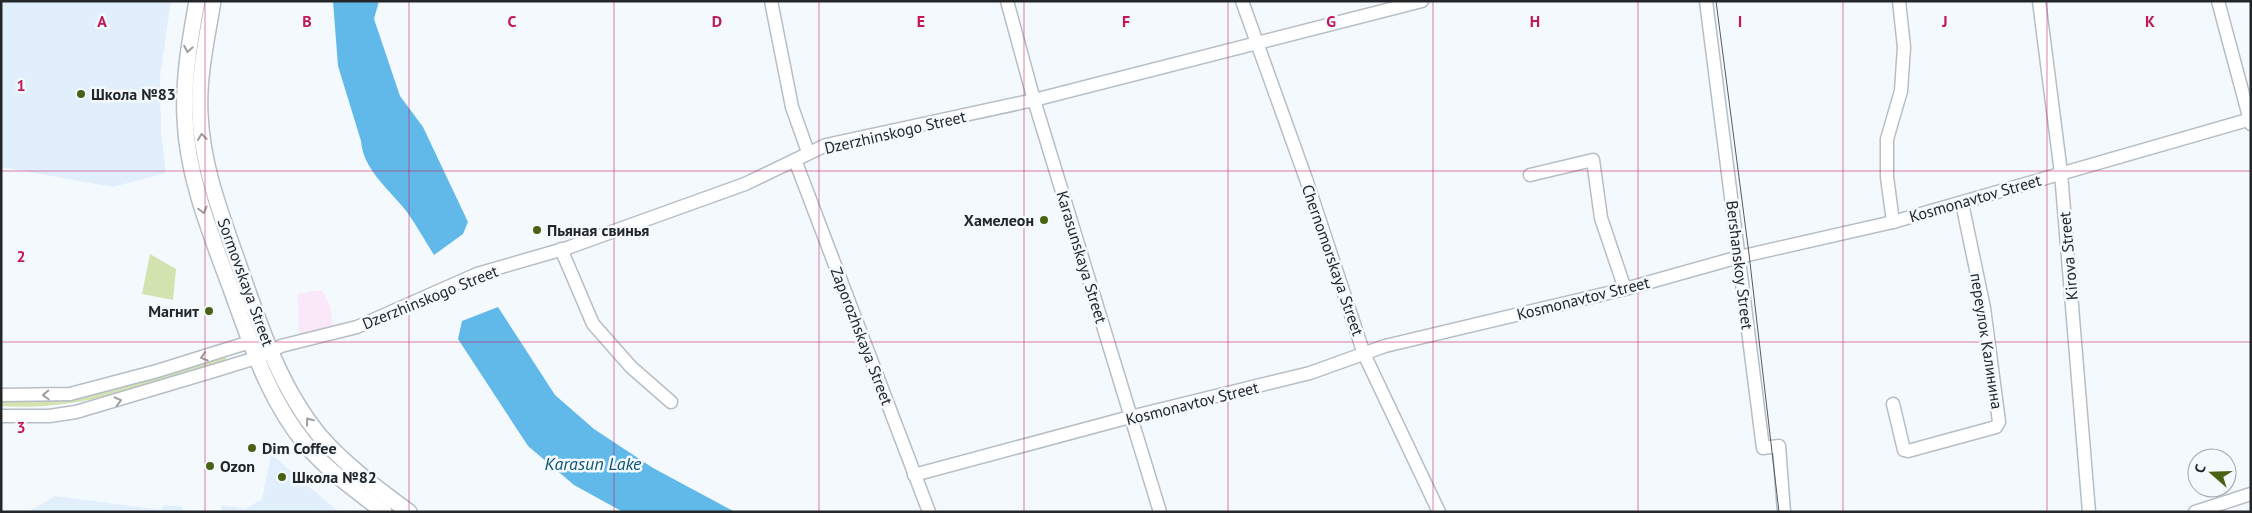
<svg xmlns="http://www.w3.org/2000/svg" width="2252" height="513" viewBox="0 0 2252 513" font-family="'PT Sans',sans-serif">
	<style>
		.commercial { fill: #fae7f8 }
		.built { fill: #e1effd }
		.green { fill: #d3e3b0 }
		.water { fill: #61b9ea }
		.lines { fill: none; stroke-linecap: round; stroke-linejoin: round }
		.minor-casing { stroke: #b6bec6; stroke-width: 15 }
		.major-casing { stroke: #b6bec6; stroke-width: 18 }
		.minor { stroke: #fff; stroke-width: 12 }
		.major { stroke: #fff; stroke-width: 15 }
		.tram { stroke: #55595c; stroke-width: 1 }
		.oneway { stroke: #9c9e9f }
		.grid { fill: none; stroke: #c2185b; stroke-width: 1; stroke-opacity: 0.55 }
		.poi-dot { fill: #486212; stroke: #f4f9fe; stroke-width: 2 }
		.labels { text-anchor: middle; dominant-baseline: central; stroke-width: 5; stroke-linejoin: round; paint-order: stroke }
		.poi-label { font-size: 16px; font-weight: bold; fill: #24272a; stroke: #f4f9fe; text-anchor: start }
		.street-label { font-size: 16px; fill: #24272a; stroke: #f4f9fe }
		.water-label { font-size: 18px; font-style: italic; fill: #0b5373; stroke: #f4f9fe }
		.grid-label { font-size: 16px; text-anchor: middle; font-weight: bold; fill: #c2185b; stroke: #f4f9fe; stroke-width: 5; stroke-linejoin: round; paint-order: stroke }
	</style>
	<rect width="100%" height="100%" fill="#f4f9fe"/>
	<polygon class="commercial" points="322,290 330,306 333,327 299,334 298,294"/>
	<g class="built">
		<polygon points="1,1 171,1 160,77 161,133 166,173 113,187 1,167"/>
		<polygon points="271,454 339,512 220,512 222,505 245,509 262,499"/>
		<polygon points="55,496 161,510 164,505 183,507 182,512 28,512"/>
	</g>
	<g class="green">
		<polygon points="150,254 176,269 173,300 142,294"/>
		<path d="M224,356L227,359L226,361C154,383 78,412 1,406V401L50,400Z"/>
	</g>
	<g class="water">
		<path d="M333,1H379L374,19L400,96L423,127L468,222L463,234L434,255C425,241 417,226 407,212C391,191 363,170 361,141L338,66Z"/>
		<polygon points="498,307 555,395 594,429 653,468 735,512 623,512 574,485 528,446 458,339 462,321"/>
	</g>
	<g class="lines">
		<defs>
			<g id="minor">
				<polyline points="771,1 792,107 808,152"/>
				<polyline points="1007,1 1034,100 1160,512"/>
				<polyline points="1242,1 1306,179 1364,354 1439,512"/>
				<polyline points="1706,1 1763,448 1779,446 1784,512"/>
				<polyline points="2039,1 2061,173 2089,512"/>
				<polyline points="2218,1 2251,124"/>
				<polyline points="795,160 929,512"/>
				<polyline points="1530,175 1593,160 1601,218 1625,289"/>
				<polyline points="1893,222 1887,177 1887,139 1901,91 1904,47 1899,1"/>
				<polyline points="561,249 593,324 631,367 671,402"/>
				<polyline points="1,395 70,394 157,371 250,342 258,345"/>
				<polyline points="1893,404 1904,450 1908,451 1996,427 1999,422 1984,308 1962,203"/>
				<polyline points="1,416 49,416 76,412 217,370 256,358 281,346 357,327 477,274 567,248 745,184 826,145 1034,100 1422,1"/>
				<polyline points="914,475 1130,417 1310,373 1385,346 1625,289 1739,257 1893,222 2251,119"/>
				<polyline points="2195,512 2251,494"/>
			</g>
			<g id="major">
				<path d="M197,1C190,40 183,79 185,118C187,176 210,232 230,286C250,341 268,400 307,446C329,472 357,491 384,512"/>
				<path d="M213,1C207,38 198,76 200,114C202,166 221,214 238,263C259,323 279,387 320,436C345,465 378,489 409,512"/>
			</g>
		</defs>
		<use href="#minor" class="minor-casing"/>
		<use href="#major" class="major-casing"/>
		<use href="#minor" class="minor"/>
		<use href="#major" class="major"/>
		<polyline class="tram" points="1716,1 1749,254 1779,512"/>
	</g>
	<defs><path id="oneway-chevron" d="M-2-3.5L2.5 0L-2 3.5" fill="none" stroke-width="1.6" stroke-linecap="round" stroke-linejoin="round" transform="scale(1.25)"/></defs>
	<g class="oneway">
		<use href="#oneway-chevron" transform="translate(188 49) rotate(100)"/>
		<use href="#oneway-chevron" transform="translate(202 137) rotate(-96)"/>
		<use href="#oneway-chevron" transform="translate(203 210) rotate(75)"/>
		<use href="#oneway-chevron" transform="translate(204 357) rotate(163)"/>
		<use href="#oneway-chevron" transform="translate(46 395) rotate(178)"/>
		<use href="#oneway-chevron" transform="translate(118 401) rotate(-15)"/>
		<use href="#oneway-chevron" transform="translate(309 421) rotate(-127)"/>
	</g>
	<path class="grid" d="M205,1V512M409,1V512M614,1V512M819,1V512M1024,1V512M1228,1V512M1433,1V512M1638,1V512M1843,1V512M2047,1V512M1,171H2251M1,342H2251"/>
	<g class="poi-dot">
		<circle cx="81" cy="94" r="5"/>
		<circle cx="1044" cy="220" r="5"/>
		<circle cx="537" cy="230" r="5"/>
		<circle cx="209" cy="311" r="5"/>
		<circle cx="252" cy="448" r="5"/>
		<circle cx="210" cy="466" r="5"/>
		<circle cx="282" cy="477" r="5"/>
	</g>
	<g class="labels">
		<g class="poi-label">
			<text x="91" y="94">Школа №83</text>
			<text x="1034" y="220" text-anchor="end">Хамелеон</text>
			<text x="547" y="230">Пьяная свинья</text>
			<text x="199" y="311" text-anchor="end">Магнит</text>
			<text x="262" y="448">Dim Coffee</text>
			<text x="220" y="466">Ozon</text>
			<text x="292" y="477">Школа №82</text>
		</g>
		<g class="street-label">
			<text transform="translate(895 132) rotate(-13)">Dzerzhinskogo Street</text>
			<text transform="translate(1975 198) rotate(-16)">Kosmonavtov Street</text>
			<text transform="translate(2068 256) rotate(-95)">Kirova Street</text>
			<text transform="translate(1082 257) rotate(73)">Karasunskaya Street</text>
			<text transform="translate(1333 260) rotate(71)">Chernomorskaya Street</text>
			<text transform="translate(1740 265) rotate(83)">Bershanskoy Street</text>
			<text transform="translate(246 282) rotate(70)">Sormovskaya Street</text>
			<text transform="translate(430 297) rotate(-22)">Dzerzhinskogo Street</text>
			<text transform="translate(1583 298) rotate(-14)">Kosmonavtov Street</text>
			<text transform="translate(862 336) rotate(69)">Zaporozhskaya Street</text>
			<text transform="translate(1987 341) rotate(81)">переулок Калинина</text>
			<text transform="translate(1192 403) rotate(-14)">Kosmonavtov Street</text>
		</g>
		<g class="water-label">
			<text x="593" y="463">Karasun Lake</text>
		</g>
	</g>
	<g class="grid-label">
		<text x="102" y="27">A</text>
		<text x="307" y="27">B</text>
		<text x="512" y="27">C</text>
		<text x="717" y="27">D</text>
		<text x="921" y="27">E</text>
		<text x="1126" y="27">F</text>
		<text x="1331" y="27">G</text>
		<text x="1535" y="27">H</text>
		<text x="1740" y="27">I</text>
		<text x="1945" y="27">J</text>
		<text x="2150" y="27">K</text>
		<text x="21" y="91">1</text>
		<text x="21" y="262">2</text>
		<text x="21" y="433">3</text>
	</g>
	<rect width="2252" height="513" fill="none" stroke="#24272a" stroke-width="5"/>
	<g transform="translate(2212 473) rotate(290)"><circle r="24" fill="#f4f9fe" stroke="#a1a5a9"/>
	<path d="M0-4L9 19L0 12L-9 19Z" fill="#486212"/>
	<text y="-8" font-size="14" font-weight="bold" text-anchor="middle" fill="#24272a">С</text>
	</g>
</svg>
